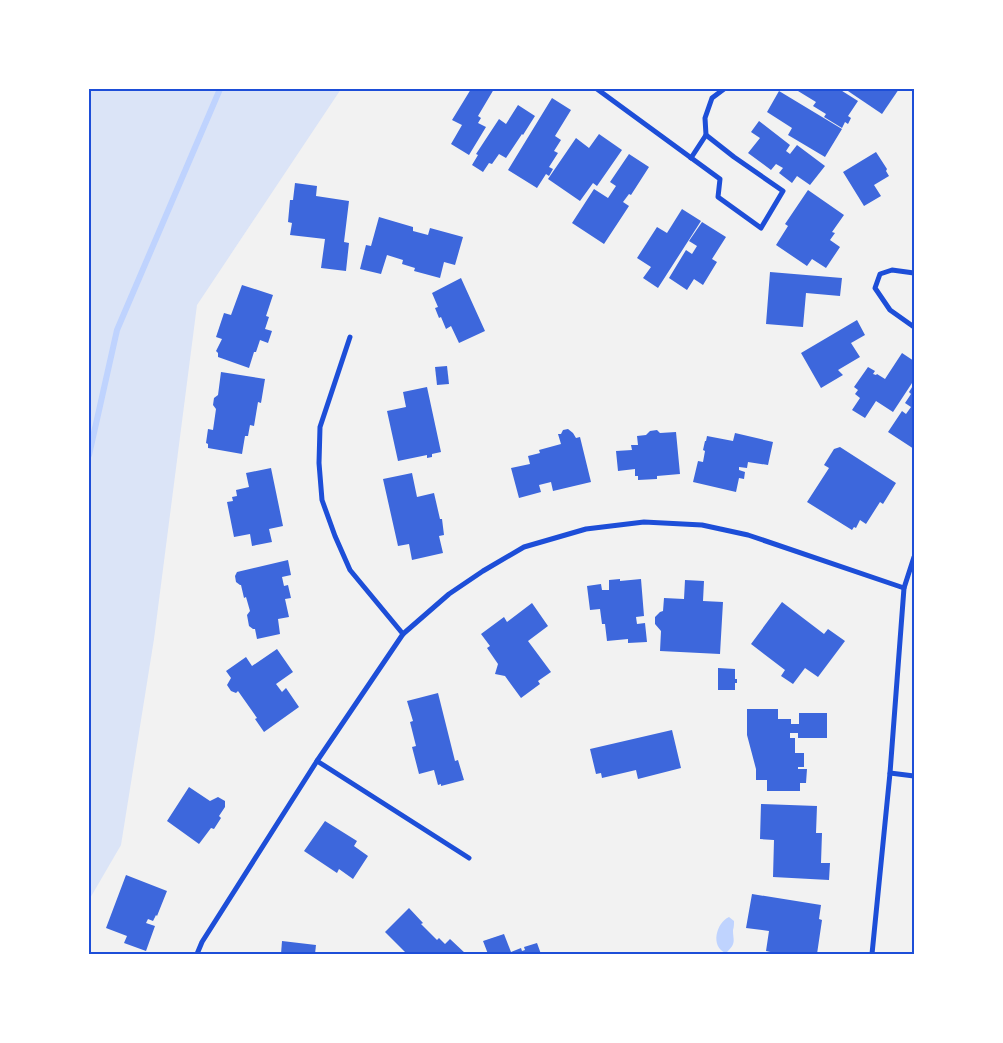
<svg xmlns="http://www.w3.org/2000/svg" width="1003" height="1043" viewBox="0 0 1003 1043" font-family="Ubuntu,sans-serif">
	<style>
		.green { fill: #dbe4f7 }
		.water { fill: #bfd3fe }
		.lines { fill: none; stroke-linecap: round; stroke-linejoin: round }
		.stream { stroke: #bfd3fe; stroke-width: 6 }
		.building { fill: #3d67dc }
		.minor { stroke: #1d4ed8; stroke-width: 5 }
		.neatline { fill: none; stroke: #1d4ed8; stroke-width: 2 }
	</style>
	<rect width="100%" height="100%" fill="#f2f2f2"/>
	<polygon class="green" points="89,89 341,89 197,305 154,639 121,845 89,900"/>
	<path class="water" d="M729,917L734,921C734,924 734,927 733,930C733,941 737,943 726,953C710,947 716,923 729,917Z"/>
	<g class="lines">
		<polyline class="stream" points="89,455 117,330 220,89"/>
	</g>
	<g class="building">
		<polygon points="471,89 494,89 478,116 481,118 478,123 486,127 469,155 451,144 462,125 452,120"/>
		<polygon points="800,89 839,89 858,101 848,116 851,118 848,124 845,122 842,128 824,117 826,114 813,106 816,102 798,91"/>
		<polygon points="845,89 899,89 882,114"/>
		<polygon points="779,91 842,129 825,157 788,135 792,128 767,112"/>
		<polygon points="552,98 571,110 555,136 561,140 554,151 558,153 549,167 553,169 549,176 546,174 537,188 508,170"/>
		<polygon points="518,105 535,116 523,135 522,134 506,158 499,154 492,164 489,163 483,172 472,165 478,155 476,154 499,119 506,124"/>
		<polygon points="759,121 790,145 786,151 790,154 797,145 825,166 810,185 797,176 792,183 779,173 783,168 776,164 771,170 748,153 760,138 751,132"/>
		<polygon points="599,134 622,150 597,186 593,183 580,201 548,179 576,138 589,148"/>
		<polygon points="876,152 887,169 886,171 889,176 874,185 881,196 864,206 843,172"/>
		<polygon points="629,154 649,167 631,195 629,194 623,202 629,206 604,244 572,223 594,189 608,198 616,186 610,182"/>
		<polygon points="295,183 317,186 316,196 349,201 344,242 349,243 346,271 321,268 325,239 290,235 292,223 288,222 290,200 293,200"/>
		<polygon points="808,190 844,215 832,232 835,233 830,240 840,247 826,268 812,259 807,266 776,245 788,226 785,224"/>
		<polygon points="682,209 701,221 658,288 643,278 651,267 637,258 657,227 667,233"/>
		<polygon points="379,217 413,227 413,231 428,235 430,228 463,237 455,265 444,262 440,278 414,271 415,268 402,264 403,260 387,255 381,274 360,269 366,245 371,246"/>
		<polygon points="702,222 726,237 712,259 717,262 703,285 694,279 687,290 669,278 686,250 692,254 697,246 689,241"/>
		<polygon points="770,272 842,278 840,296 806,293 803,327 766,324"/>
		<polygon points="461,278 485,331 459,343 451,326 446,329 441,317 439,318 435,308 438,307 432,293"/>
		<polygon points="242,285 273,295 266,316 269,317 265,329 272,331 268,343 260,340 256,352 254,352 249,368 218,357 218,353 216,351 222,339 216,337 224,313 231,315"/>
		<polygon points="857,320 865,335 851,343 860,357 838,370 843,375 821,388 801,353"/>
		<polygon points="902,353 914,361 914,380 893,412 876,401 865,418 852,410 860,398 855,394 858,390 854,387 868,367 875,371 873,374 876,375 877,374 885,379"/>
		<polygon points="447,366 449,384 437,385 435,367"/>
		<polygon points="221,372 265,379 261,403 258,402 254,426 250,425 248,436 245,436 242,454 208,448 208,444 206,443 208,429 213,430 216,409 213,405 214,398 218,395"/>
		<polygon points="914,384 914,449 888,432 902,411 906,414 911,407 905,403 911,394 909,392"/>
		<polygon points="427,387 441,452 432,454 432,457 427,458 427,455 398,461 387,411 406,407 403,392"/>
		<polygon points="568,429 573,433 576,438 580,437 591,482 553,491 551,482 539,485 541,492 519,498 511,468 530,464 528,456 540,453 539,450 561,444 558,434 561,434 563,430"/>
		<polygon points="657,430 660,433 676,432 680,474 657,476 657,479 638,480 638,476 635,476 635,469 618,471 616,451 632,450 631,445 638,445 637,436 646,435 650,431"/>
		<polygon points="735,433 773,442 768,465 748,462 747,468 739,467 739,470 745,472 744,479 739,478 736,492 693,482 698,461 703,462 705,451 703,450 705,441 706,441 707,436 733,441"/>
		<polygon points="840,447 896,483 883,504 880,502 866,524 860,520 856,528 854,527 852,530 807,502 829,468 824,465 834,449"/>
		<polygon points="271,468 283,526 269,529 272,542 252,546 250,534 234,537 227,502 233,501 232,497 237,496 236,490 249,487 246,473"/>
		<polygon points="412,473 417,497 434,493 440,519 442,519 444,535 439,536 443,553 412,560 409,544 398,546 383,479"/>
		<polygon points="288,560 291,575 282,577 284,586 288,585 291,598 285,599 289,617 278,619 280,634 257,639 255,629 253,629 249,626 247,615 250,611 246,597 244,598 241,585 240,585 236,582 235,576 237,572"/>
		<polygon points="620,579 620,581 641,579 644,616 636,617 637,624 645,623 647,642 628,643 628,639 607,641 605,624 602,624 600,609 590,610 587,586 601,584 602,590 609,590 609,580"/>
		<polygon points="685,580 704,581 703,601 723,602 720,654 660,651 661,631 655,624 655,617 660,612 663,611 664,598 684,599"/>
		<polygon points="782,602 824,634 828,629 845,641 818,677 805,668 793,684 781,676 785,670 751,644"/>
		<polygon points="532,603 548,626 528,641 551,672 538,681 540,684 521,698 505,676 495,674 498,664 487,648 490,646 481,634 504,617 507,622"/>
		<polygon points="277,649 293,672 276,684 282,692 286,688 299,707 264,732 255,719 257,718 238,691 236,693 231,691 227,685 231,678 226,671 246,657 252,666"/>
		<polygon points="718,668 735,669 735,679 737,679 737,683 735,683 735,690 718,690"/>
		<polygon points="438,693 455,761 458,760 464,780 441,786 441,784 438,785 434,770 419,774 412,747 416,746 410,722 413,721 407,701"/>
		<polygon points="747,709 778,709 778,719 791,719 791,724 799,724 799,713 827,713 827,738 798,738 798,733 790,733 790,738 795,738 795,753 804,753 804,767 798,767 798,769 807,769 806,783 800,783 800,791 767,791 767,780 756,780 756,769 747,735"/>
		<polygon points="672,730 681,768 638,779 636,770 602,778 601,773 596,774 590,749"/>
		<polygon points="189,787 210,801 218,797 225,801 225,807 219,816 221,818 214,829 211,828 199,844 167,821"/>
		<polygon points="761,804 817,806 816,833 822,833 821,863 830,863 829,880 773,877 774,840 760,839"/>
		<polygon points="325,821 357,841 354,846 368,856 353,879 339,869 337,873 304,851"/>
		<polygon points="126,875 167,891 157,916 156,915 153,921 148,919 146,923 155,926 146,951 124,943 127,936 106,928"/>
		<polygon points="752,894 821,905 819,919 822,920 817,954 775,954 775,953 766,951 769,931 746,928"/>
		<polygon points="409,908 423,923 421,924 437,940 439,938 445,944 450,939 466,954 407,954 385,932"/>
		<polygon points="504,934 511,952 521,948 522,951 525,950 524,947 537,943 541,954 488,954 483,941"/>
		<polygon points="282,941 316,945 315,954 281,954"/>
	</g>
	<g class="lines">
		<g class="minor">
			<polyline points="597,89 720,179 718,197 761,228 783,191 734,157 706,135"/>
			<polyline points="691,158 706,135 705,118 712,98 724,89"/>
			<polyline points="914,273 892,270 880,274 875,288 890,310 914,327"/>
			<polyline points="350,337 320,427 319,463 322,500 335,536 350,570 403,634"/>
			<polyline points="317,761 469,858"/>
			<polyline points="890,773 914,776"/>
			<polyline points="197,954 202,942 317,761 403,634 449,594 483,571 524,547 586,529 644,522 702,525 748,535 904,588"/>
			<polyline points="872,954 890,773 904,588 914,557"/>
		</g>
	</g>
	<rect width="1003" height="1043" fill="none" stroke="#ffffff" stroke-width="180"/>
	<rect x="90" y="90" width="823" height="863" class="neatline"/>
</svg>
